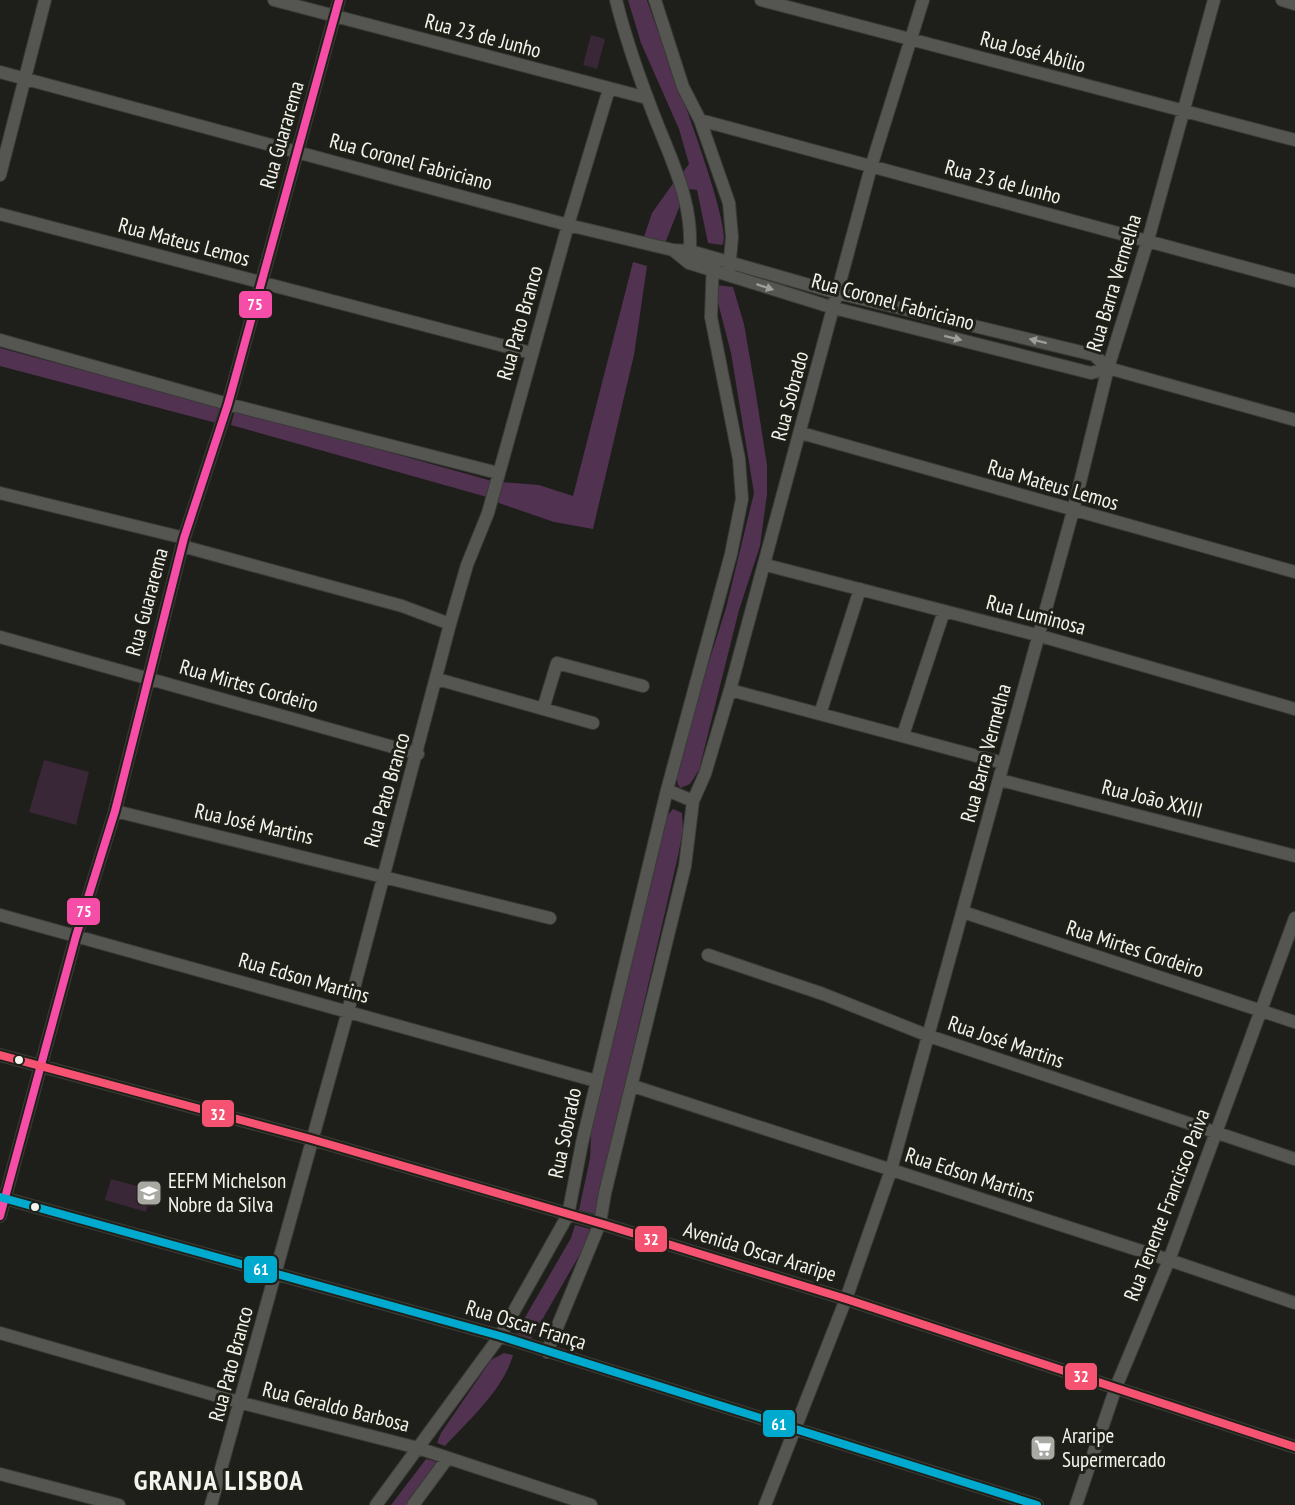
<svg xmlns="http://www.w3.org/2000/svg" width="1295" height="1505" viewBox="0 0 1295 1505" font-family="'PT Sans Narrow',sans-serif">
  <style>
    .green { fill: #392737 }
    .water { fill: #513250 }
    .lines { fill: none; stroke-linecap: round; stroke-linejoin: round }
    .minor-casing { stroke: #3a3a37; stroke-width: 14 }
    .minor { stroke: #555552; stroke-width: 12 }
    .bus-1-casing { stroke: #1f2018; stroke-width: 12 }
    .bus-2-casing { stroke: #1f2018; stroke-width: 12 }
    .bus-3-casing { stroke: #1f2018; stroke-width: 12 }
    .bus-1 { stroke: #f54da8; stroke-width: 8 }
    .bus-2 { stroke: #f65372; stroke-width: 8 }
    .bus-3 { stroke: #00a9ce; stroke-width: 8 }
    .oneway { fill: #9d9d99 }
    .bus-dot { fill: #f4f4ef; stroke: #1f2018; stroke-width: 2 }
    .labels { text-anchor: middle; stroke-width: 6; stroke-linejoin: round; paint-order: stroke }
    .street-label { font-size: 21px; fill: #f4f4ef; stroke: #1f2018 }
    .poi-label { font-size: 21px; fill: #f4f4ef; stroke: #1f2018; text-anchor: start }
    .district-label { font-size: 27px; font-weight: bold; letter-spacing: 1.5px; fill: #f4f4ef; stroke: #1f2018 }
    .line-badge { stroke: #1f2018; stroke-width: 2 }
    .badge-label { font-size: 16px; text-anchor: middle; font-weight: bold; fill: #fff }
  </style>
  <rect width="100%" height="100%" fill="#1e1e1a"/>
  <path class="green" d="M591,35L605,39L597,69L583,65Z
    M44,760L89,772L76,825L29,812Z
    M111,1179L152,1190L146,1212L105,1200Z"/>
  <path class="water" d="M628,0H647C656,30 737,231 722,245L708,243L697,190L689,189L683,172L689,164L679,129L641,43Z
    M674,182L682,200L664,246L643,240L652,213Z
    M633,262L647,266L634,355L593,529L554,522L496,502L501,482L539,485L573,496Z
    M717,285L733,287L744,324L755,388L767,465V494L760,546L739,610L699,770L690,784L681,788L678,785L675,768L726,608L754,493L731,353L716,295Z
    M0,348L224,408L220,424L0,366Z
    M235,409L492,481L487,497L231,425Z
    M673,809L682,813L683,830L678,856L595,1214L579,1210L590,1158L592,1112L665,818Z
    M575,1225L590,1229L587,1242L531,1339L516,1333L571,1238Z
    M504,1353L513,1355C504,1389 469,1420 445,1446L437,1443L441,1433L491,1360Z
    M426,1459L441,1463L410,1505H391Z"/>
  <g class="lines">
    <g class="minor-casing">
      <path id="minor" d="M274,0L647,98
        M616,0C625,36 637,71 650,105C669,157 696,202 689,259
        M655,0L683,87L700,120L729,203L732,237L729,270
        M761,0L1295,140
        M1282,0L1295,4
        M0,72L568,225L673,250L690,251L837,293L1094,355L1108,368L1295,420
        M700,120L1295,281
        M0,175L45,0
        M0,214L531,353
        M673,250L689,263L834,308L1091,373L1108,368
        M0,340L228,404L498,473
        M801,433L1295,572
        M0,493L184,538
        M182,546L402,606L450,624
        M766,565L1037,635L1295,709
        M0,637L418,754
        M437,679L593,723
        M730,690L1003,763
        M543,709L557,663L643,686
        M820,714L860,589
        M903,735L944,611
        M1000,780L1295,856
        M667,790L693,801
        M115,811L550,918
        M963,912L1295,1022
        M0,915L596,1081
        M708,955L823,994L929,1036L1295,1159
        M0,1055L311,1139L606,1225L846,1299L1295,1447
        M633,1086L1169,1260L1295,1303
        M0,1197L500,1336L1037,1505
        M0,1216L76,936L115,811L184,538L228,404L339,0
        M0,1333L242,1403L418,1448L591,1505
        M547,1352L600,1223L605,1193L685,866L693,801L705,774L730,690L871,167L923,0
        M0,1474L119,1505
        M211,1505L348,1011L450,624L467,565L488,513L568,225L609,89
        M376,1505L500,1336L568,1215L582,1143L667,790L731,554L742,499L739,459L711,317L713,258
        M413,1505L447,1459
        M765,1505L846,1299L891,1170L1073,511L1108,368L1148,240L1214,0
        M1076,1505L1116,1387L1169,1260L1295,918"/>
    </g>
    <use href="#minor" class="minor"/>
    <g class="bus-1-casing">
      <path id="bus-1" d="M0,1216L76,936L115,811L184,538L228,404L339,0"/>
    </g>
    <g class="bus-2-casing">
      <path id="bus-2" d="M0,1055L311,1139L606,1225L846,1299L1295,1447"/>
    </g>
    <g class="bus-3-casing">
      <path id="bus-3" d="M0,1197L500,1336L1037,1505"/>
    </g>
    <use href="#bus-1" class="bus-1"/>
    <use href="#bus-2" class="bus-2"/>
    <use href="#bus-3" class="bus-3"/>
  </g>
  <defs><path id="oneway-solid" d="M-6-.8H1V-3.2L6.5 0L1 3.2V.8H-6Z" transform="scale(1.5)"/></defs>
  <g class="oneway">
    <use href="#oneway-solid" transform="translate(765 287) rotate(18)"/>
    <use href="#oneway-solid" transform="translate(953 338) rotate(14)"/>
    <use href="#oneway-solid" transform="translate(1038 341) rotate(-166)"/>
  </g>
  <defs>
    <g id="school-square" transform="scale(1.35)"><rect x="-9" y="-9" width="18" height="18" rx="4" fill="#a9a9a4" stroke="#1f2018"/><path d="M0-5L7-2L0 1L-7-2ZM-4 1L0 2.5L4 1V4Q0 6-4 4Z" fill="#fff"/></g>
    <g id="supermarket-square" transform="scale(1.35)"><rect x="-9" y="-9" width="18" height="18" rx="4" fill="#a9a9a4" stroke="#1f2018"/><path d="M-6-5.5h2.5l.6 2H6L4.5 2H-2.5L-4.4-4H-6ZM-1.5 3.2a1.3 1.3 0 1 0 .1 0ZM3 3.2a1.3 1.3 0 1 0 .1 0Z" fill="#fff"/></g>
  </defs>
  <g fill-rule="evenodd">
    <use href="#school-square" x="149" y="1193"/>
    <use href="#supermarket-square" x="1043" y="1448"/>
  </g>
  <g class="bus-dot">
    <circle cx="19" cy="1060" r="5"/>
    <circle cx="35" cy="1207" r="5"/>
  </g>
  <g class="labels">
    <g class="street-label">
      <text transform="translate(483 36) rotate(15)" y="7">Rua 23 de Junho</text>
      <text transform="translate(1033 52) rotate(15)" y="7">Rua José Abílio</text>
      <text transform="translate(282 135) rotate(-74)" y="7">Rua Guararema</text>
      <text transform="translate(411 162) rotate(15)" y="7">Rua Coronel Fabriciano</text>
      <text transform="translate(1003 182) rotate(15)" y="7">Rua 23 de Junho</text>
      <text transform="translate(184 242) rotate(15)" y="7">Rua Mateus Lemos</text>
      <text transform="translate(1114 283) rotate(-73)" y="7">Rua Barra Vermelha</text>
      <text transform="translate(893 302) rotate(15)" y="7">Rua Coronel Fabriciano</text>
      <text transform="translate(520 323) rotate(-74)" y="7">Rua Pato Branco</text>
      <text transform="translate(790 396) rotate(-75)" y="7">Rua Sobrado</text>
      <text transform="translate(1053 485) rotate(16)" y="7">Rua Mateus Lemos</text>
      <text transform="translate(147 602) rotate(-75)" y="7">Rua Guararema</text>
      <text transform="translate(1036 615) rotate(15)" y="7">Rua Luminosa</text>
      <text transform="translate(249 686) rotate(16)" y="7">Rua Mirtes Cordeiro</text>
      <text transform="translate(986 753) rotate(-75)" y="7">Rua Barra Vermelha</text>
      <text transform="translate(387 790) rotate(-74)" y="7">Rua Pato Branco</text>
      <text transform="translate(1152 799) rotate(14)" y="7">Rua João XXIII</text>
      <text transform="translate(254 824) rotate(13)" y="7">Rua José Martins</text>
      <text transform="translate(1135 949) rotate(18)" y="7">Rua Mirtes Cordeiro</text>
      <text transform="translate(304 978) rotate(16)" y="7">Rua Edson Martins</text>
      <text transform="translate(1006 1042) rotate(19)" y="7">Rua José Martins</text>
      <text transform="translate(565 1133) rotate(-78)" y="7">Rua Sobrado</text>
      <text transform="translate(970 1175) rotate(18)" y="7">Rua Edson Martins</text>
      <text transform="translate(1167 1205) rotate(-69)" y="7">Rua Tenente Francisco Paiva</text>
      <text transform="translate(760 1252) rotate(17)" y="7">Avenida Oscar Araripe</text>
      <text transform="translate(526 1325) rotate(17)" y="7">Rua Oscar França</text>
      <text transform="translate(231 1364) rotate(-75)" y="7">Rua Pato Branco</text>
      <text transform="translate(336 1407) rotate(14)" y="7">Rua Geraldo Barbosa</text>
    </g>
    <g class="poi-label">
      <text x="168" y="1188">EEFM Michelson<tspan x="168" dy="24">Nobre da Silva</tspan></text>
      <text x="1062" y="1443">Araripe<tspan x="1062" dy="24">Supermercado</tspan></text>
    </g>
    <g class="district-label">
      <text x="219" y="1490">GRANJA LISBOA</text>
    </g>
  </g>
  <g class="line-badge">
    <rect x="238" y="290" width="35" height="29" rx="6" fill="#f54da8"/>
    <rect x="66" y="897" width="35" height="29" rx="6" fill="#f54da8"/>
    <rect x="201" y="1099" width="34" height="29" rx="6" fill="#f65372"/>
    <rect x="634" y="1225" width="34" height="28" rx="6" fill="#f65372"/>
    <rect x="243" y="1255" width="35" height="29" rx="6" fill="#00a9ce"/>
    <rect x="1064" y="1362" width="34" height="29" rx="6" fill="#f65372"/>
    <rect x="762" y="1409" width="34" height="29" rx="6" fill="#00a9ce"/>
  </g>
  <g class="badge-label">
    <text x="255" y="310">75</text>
    <text x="84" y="917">75</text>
    <text x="218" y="1120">32</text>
    <text x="651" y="1245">32</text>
    <text x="261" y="1275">61</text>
    <text x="1081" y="1382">32</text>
    <text x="779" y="1430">61</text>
  </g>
</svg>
